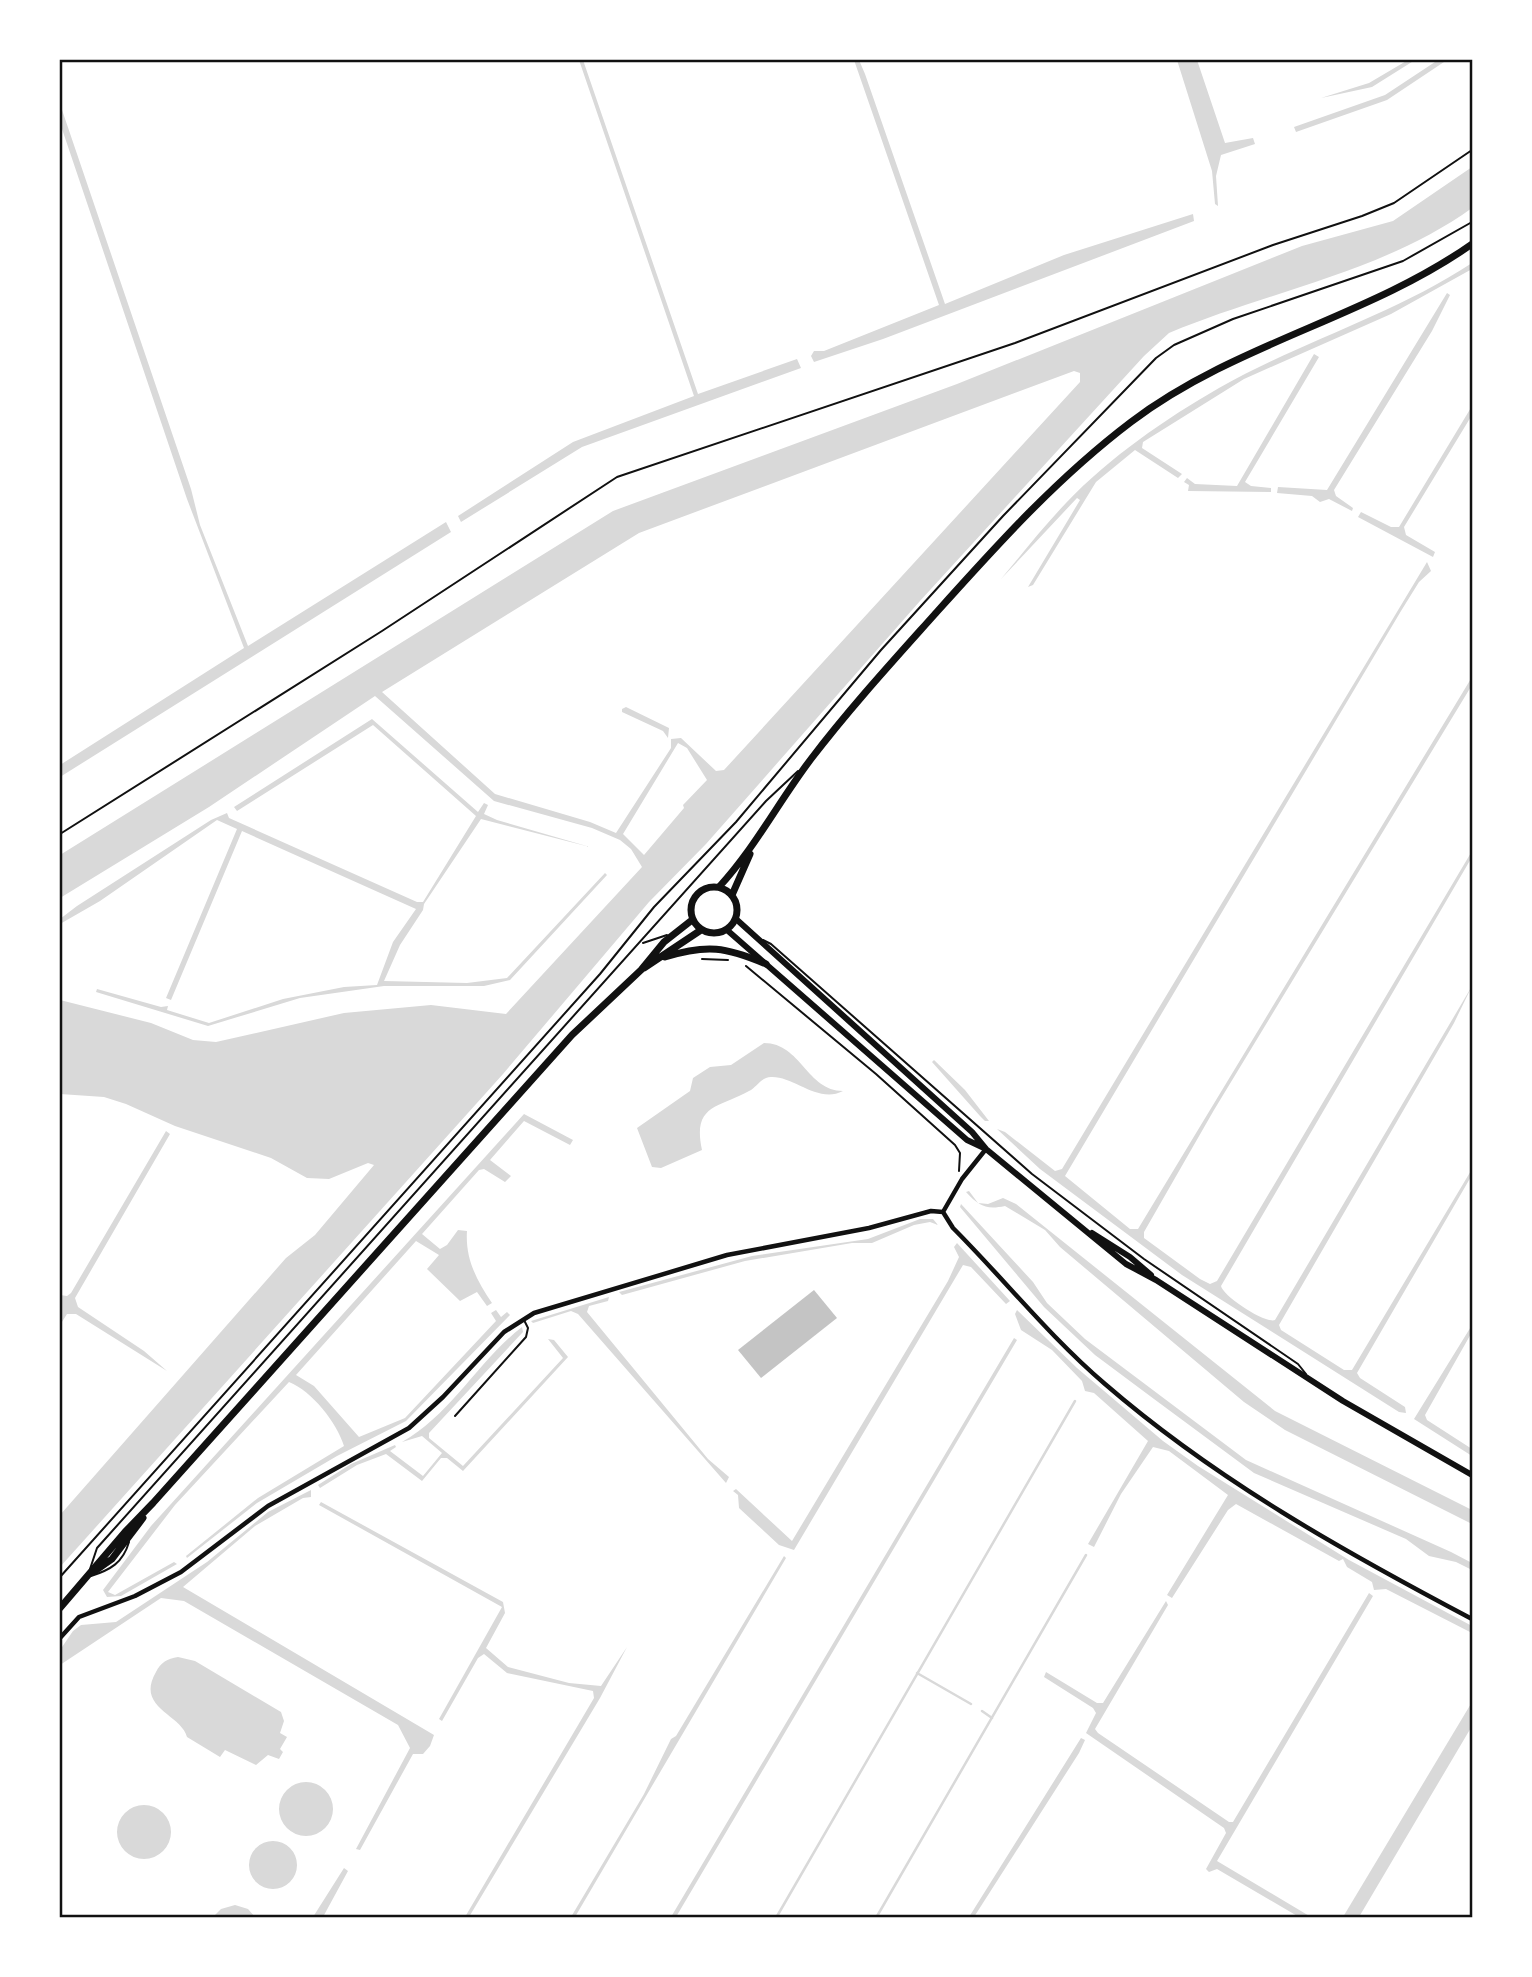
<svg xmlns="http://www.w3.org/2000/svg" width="1532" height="1977" viewBox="0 0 1532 1977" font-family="'Source Sans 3',sans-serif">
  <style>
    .water { fill: #d9d9d9; fill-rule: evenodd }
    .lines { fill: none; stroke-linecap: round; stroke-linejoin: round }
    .stream { stroke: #d9d9d9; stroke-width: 2.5 }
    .building { fill: #c4c4c4 }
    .path { stroke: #111; stroke-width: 2 }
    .service { stroke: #111; stroke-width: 2 }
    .minor { stroke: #111; stroke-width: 4.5 }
    .secondary { stroke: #111; stroke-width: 6 }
    .primary { stroke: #111; stroke-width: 7 }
    .neatline { fill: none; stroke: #111; stroke-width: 2.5 }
  </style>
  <rect width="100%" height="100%" fill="#fff"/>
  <path class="water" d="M579,60H583L698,394L797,359L801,368L582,447L461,522L458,516L573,442L694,396Z
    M854,60H859L865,74L945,304L1064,255L1193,214L1194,221L883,339L814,362L811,356L814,351H824L939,305Z
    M1177,60H1197L1225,143L1253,138L1255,144L1221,155L1216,176L1218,206L1215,204L1212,171Z
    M1408,60H1415L1372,87L1321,98L1369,83Z
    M1438,60H1447L1387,100L1296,132L1294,127L1385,95Z
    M60,104L191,489L200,525L248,646L446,522L451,532L60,777V765L244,648L187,499L60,123Z
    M1472,167V208C1383,272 1270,291 1169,333L1144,356L920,601L706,844L649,902L503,1074L60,1567V1515L286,1258L315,1235L374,1165L368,1163L329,1179L307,1178L271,1158L175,1126L126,1104L104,1097L60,1094V1000L151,1023L193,1040L216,1042L344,1013L431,1005L506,1014L642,867L631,849L620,840L592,828L494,801L375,696L209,807L60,898V855L613,511L957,384L1302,246L1393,221ZM1074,371L1080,373V382L724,770L716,771L681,738L671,739V748L616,833L590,822L495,794L382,692L639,533ZM678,743L687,748L707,780L683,805L684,808L644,855L623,834Z
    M1472,263V269L1391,314L1244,379L1143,442L1142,448L1182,474L1178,478L1135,450L1096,482L1033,585L1028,587L1080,500L1077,498L1001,579C1022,554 1043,527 1066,503C1110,457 1165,419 1219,388C1302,341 1393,315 1472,263Z
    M1447,293L1450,295L1432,331L1334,490L1336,496L1353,508L1352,511L1329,499L1320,502L1312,496L1277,493L1278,487L1327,490Z
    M1314,354L1319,357L1245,482L1251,486L1271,488V492L1188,491L1189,485L1184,482L1187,478L1195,484L1237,486Z
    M1472,406V415L1404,527L1406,535L1435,552L1433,557L1358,517L1361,512L1391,527H1399Z
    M1427,562L1431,571L1419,582L1401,611L1065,1176L1130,1229H1138L1472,677V685L1214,1110L1144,1232V1238L1200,1279L1210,1284L1217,1281L1472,851V857L1221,1286C1223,1296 1265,1324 1275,1320L1472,986L1454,1023L1279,1325L1281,1330L1344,1370H1352L1472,1169V1175L1357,1373L1360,1378L1405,1407L1406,1413L1399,1412L1182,1275L1040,1169L997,1129L1005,1132L1055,1171L1062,1169Z
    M626,707L669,728L668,738L663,731L622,712V709Z
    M372,719L478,812L484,803L488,805L484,814L497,820L590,847L481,819L424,904L423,910L400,945L384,981L467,983L507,978L605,873L607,875L510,980L484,986H384L300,998L208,1026L96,992L97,989L161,1007L168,1006L167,1010L209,1023L283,999L344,987L377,985L393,942L416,909L242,831L171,1000L166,998L237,829L217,820L100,901L60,924V930V919L77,906L211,820L227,813L229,818L417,902H423L476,816L373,725L237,811L234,807Z
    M764,1043C801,1043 807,1091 843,1091C818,1104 794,1076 771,1077C761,1077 757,1087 749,1091C719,1108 692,1104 702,1150L661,1168L652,1167L637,1128L690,1091L693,1078L710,1067L731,1065Z
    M934,1060L965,1090L989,1121H985L980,1116L932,1062Z
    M524,1114L573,1140L570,1145L524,1121L490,1160L511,1176L505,1182L484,1169L479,1170L422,1234L440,1249L447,1245L458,1230L467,1231C465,1259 477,1281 492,1303L487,1306L477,1292L460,1301L427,1269L439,1255L416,1241L296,1375L314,1386L359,1437L405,1418L496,1321L491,1313L496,1310L501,1317L507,1312L510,1315L406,1421L337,1456L257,1503L187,1558L186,1556L258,1498L344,1446C337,1423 312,1391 289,1382L175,1505L108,1592L115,1595L174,1562L177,1564L121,1596L107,1597L103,1590L151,1526Z
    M166,1131L170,1134L75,1298L78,1307L144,1351L167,1371L76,1314H67L60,1325L62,1309L60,1295L67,1296L71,1293Z
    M969,1191L978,1203L988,1204L1003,1198L1016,1204L1275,1411L1472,1510V1524L1285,1430L1244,1402L1060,1247L1045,1230L1005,1206C986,1210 979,1206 966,1192Z
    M961,1204L1033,1282L1047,1303L1085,1339L1246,1460L1451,1552L1472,1563V1570L1456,1562L1429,1556L1406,1539L1254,1473L1154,1399L1095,1355L1044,1307L960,1207Z
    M920,1219H933L938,1225L930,1222L914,1225L872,1243H852L745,1261L622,1295L619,1292L752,1256L868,1239Z
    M957,1243L1010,1301L1006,1304L971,1267L963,1265L794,1550L779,1545L739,1508L738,1495L733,1491L736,1489L792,1541L948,1281L959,1257L954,1247Z
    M609,1297L608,1301L589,1306L587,1312L708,1459L729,1477L726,1483L578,1314L571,1311L533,1323L531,1321Z
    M1017,1310L1077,1368L1163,1441L1198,1466L1349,1560L1472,1626L1470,1632L1386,1589L1374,1590L1372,1582L1347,1567L1343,1559L1339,1561L1236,1504L1228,1510L1172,1598L1167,1595L1228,1495L1169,1451L1153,1447L1121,1494L1094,1547L1088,1544L1148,1441L1094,1393L1085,1391L1082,1381L1052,1350L1021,1330L1015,1314Z
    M1472,1325V1332L1425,1415L1427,1420L1472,1449V1456L1414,1419Z
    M522,1327L523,1332L429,1433V1438L463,1466L563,1358L548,1339L554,1340L568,1357L463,1471L447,1458H441L422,1481L386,1454L357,1465L320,1488L318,1485L351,1464L395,1445L396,1447L390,1451L423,1476L442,1453L422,1436L402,1442C452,1414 477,1362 522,1327Z
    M1014,1338L1017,1340L676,1917H671Z
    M311,1490V1497L303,1498L255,1526L183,1587L434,1735L430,1746L423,1754H413L360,1850L356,1849L410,1748L398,1725L184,1601L161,1598L60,1665V1650L73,1631L81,1625L116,1622L207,1562L268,1512Z
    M321,1502L503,1602L505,1613L486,1648L508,1667L569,1683L601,1686L627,1647L600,1698L469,1917H465L594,1698L593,1691L507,1673L484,1654L478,1658L442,1721L439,1719L502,1607L319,1505Z
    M784,1556L786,1558L575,1917H571L644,1794L671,1739L676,1736Z
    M1369,1593L1373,1596L1217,1861L1311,1917H1299L1217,1869L1209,1872L1206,1869L1226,1833L1224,1828L1086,1733L1096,1713L1093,1708L1044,1677L1046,1672L1097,1703H1103L1166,1601L1168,1605L1095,1729L1098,1733L1229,1822H1233Z
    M178,1657L195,1661L281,1712L284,1721L280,1733L287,1737L280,1749L283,1752L279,1759L268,1755L256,1765L225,1750L220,1757L187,1737C181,1714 135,1708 156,1672C161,1662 167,1659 178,1657Z
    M1472,1702V1726L1359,1917H1343Z
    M1081,1738L1085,1740L1079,1753L974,1917H969Z
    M279 1809a27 27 0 1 1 54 0a27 27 0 1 1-54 0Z
    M117 1832a27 27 0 1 1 54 0a27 27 0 1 1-54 0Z
    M249 1865a24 24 0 1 1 48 0a24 24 0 1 1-48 0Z
    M344,1868L348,1871L323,1917H313Z
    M235,1905L248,1909L255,1917H213L221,1909Z"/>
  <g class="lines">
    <path class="stream" d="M917,1673L971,1704
      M982,1711L992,1718
      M776,1918L1075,1401
      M876,1918L1086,1555"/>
  </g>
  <path class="building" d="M814,1290L837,1318L761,1378L738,1350Z"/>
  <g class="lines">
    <path class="path" d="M60,834L382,631L617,477L1015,343L1273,245L1362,216L1394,203L1472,150
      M702,959L728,960
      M746,966L876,1074L955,1145L960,1153L959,1171
      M60,1577L600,974L654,907L736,822L881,650L1003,516L1156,358L1174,345L1233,319L1403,261L1472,222"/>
    <path class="service" d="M763,940L771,944L1032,1174L1144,1259L1298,1364L1306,1374
      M643,943L667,935
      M455,1416L526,1337L528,1328L524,1320
      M90,1569L97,1548L766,801L798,771
      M91,1576C110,1570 123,1563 129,1542"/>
    <path class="minor" d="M943,1212L953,1228C1004,1279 1049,1336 1105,1384C1216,1480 1343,1551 1472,1619
      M943,1212L962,1179L986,1149
      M60,1638L79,1617L135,1596L181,1572L268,1506L409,1428L443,1397L504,1332L534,1313L727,1255L869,1228L931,1211L943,1212"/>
    <path class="secondary" d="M736,919L972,1132L986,1149L1126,1264L1156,1280L1343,1401L1472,1475
      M727,930L967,1140L984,1148
      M1092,1233L1130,1257L1151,1275"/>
    <path class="primary" d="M691 910a23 23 0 1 1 46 0a23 23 0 1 1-46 0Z
      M719,887C755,848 779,801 811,759C850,708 893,661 935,614C997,545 1057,478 1131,422C1235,343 1367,318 1472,244
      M732,895L750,854
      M665,957C707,944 726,947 766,964
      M644,968L701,930
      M95,1571L112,1559L143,1518
      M60,1608L125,1532L153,1503L572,1035L641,970L664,942L692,920"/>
  </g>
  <rect width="1532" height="1977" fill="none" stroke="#ffffff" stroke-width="122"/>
  <rect x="61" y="61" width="1410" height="1855" class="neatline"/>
</svg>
